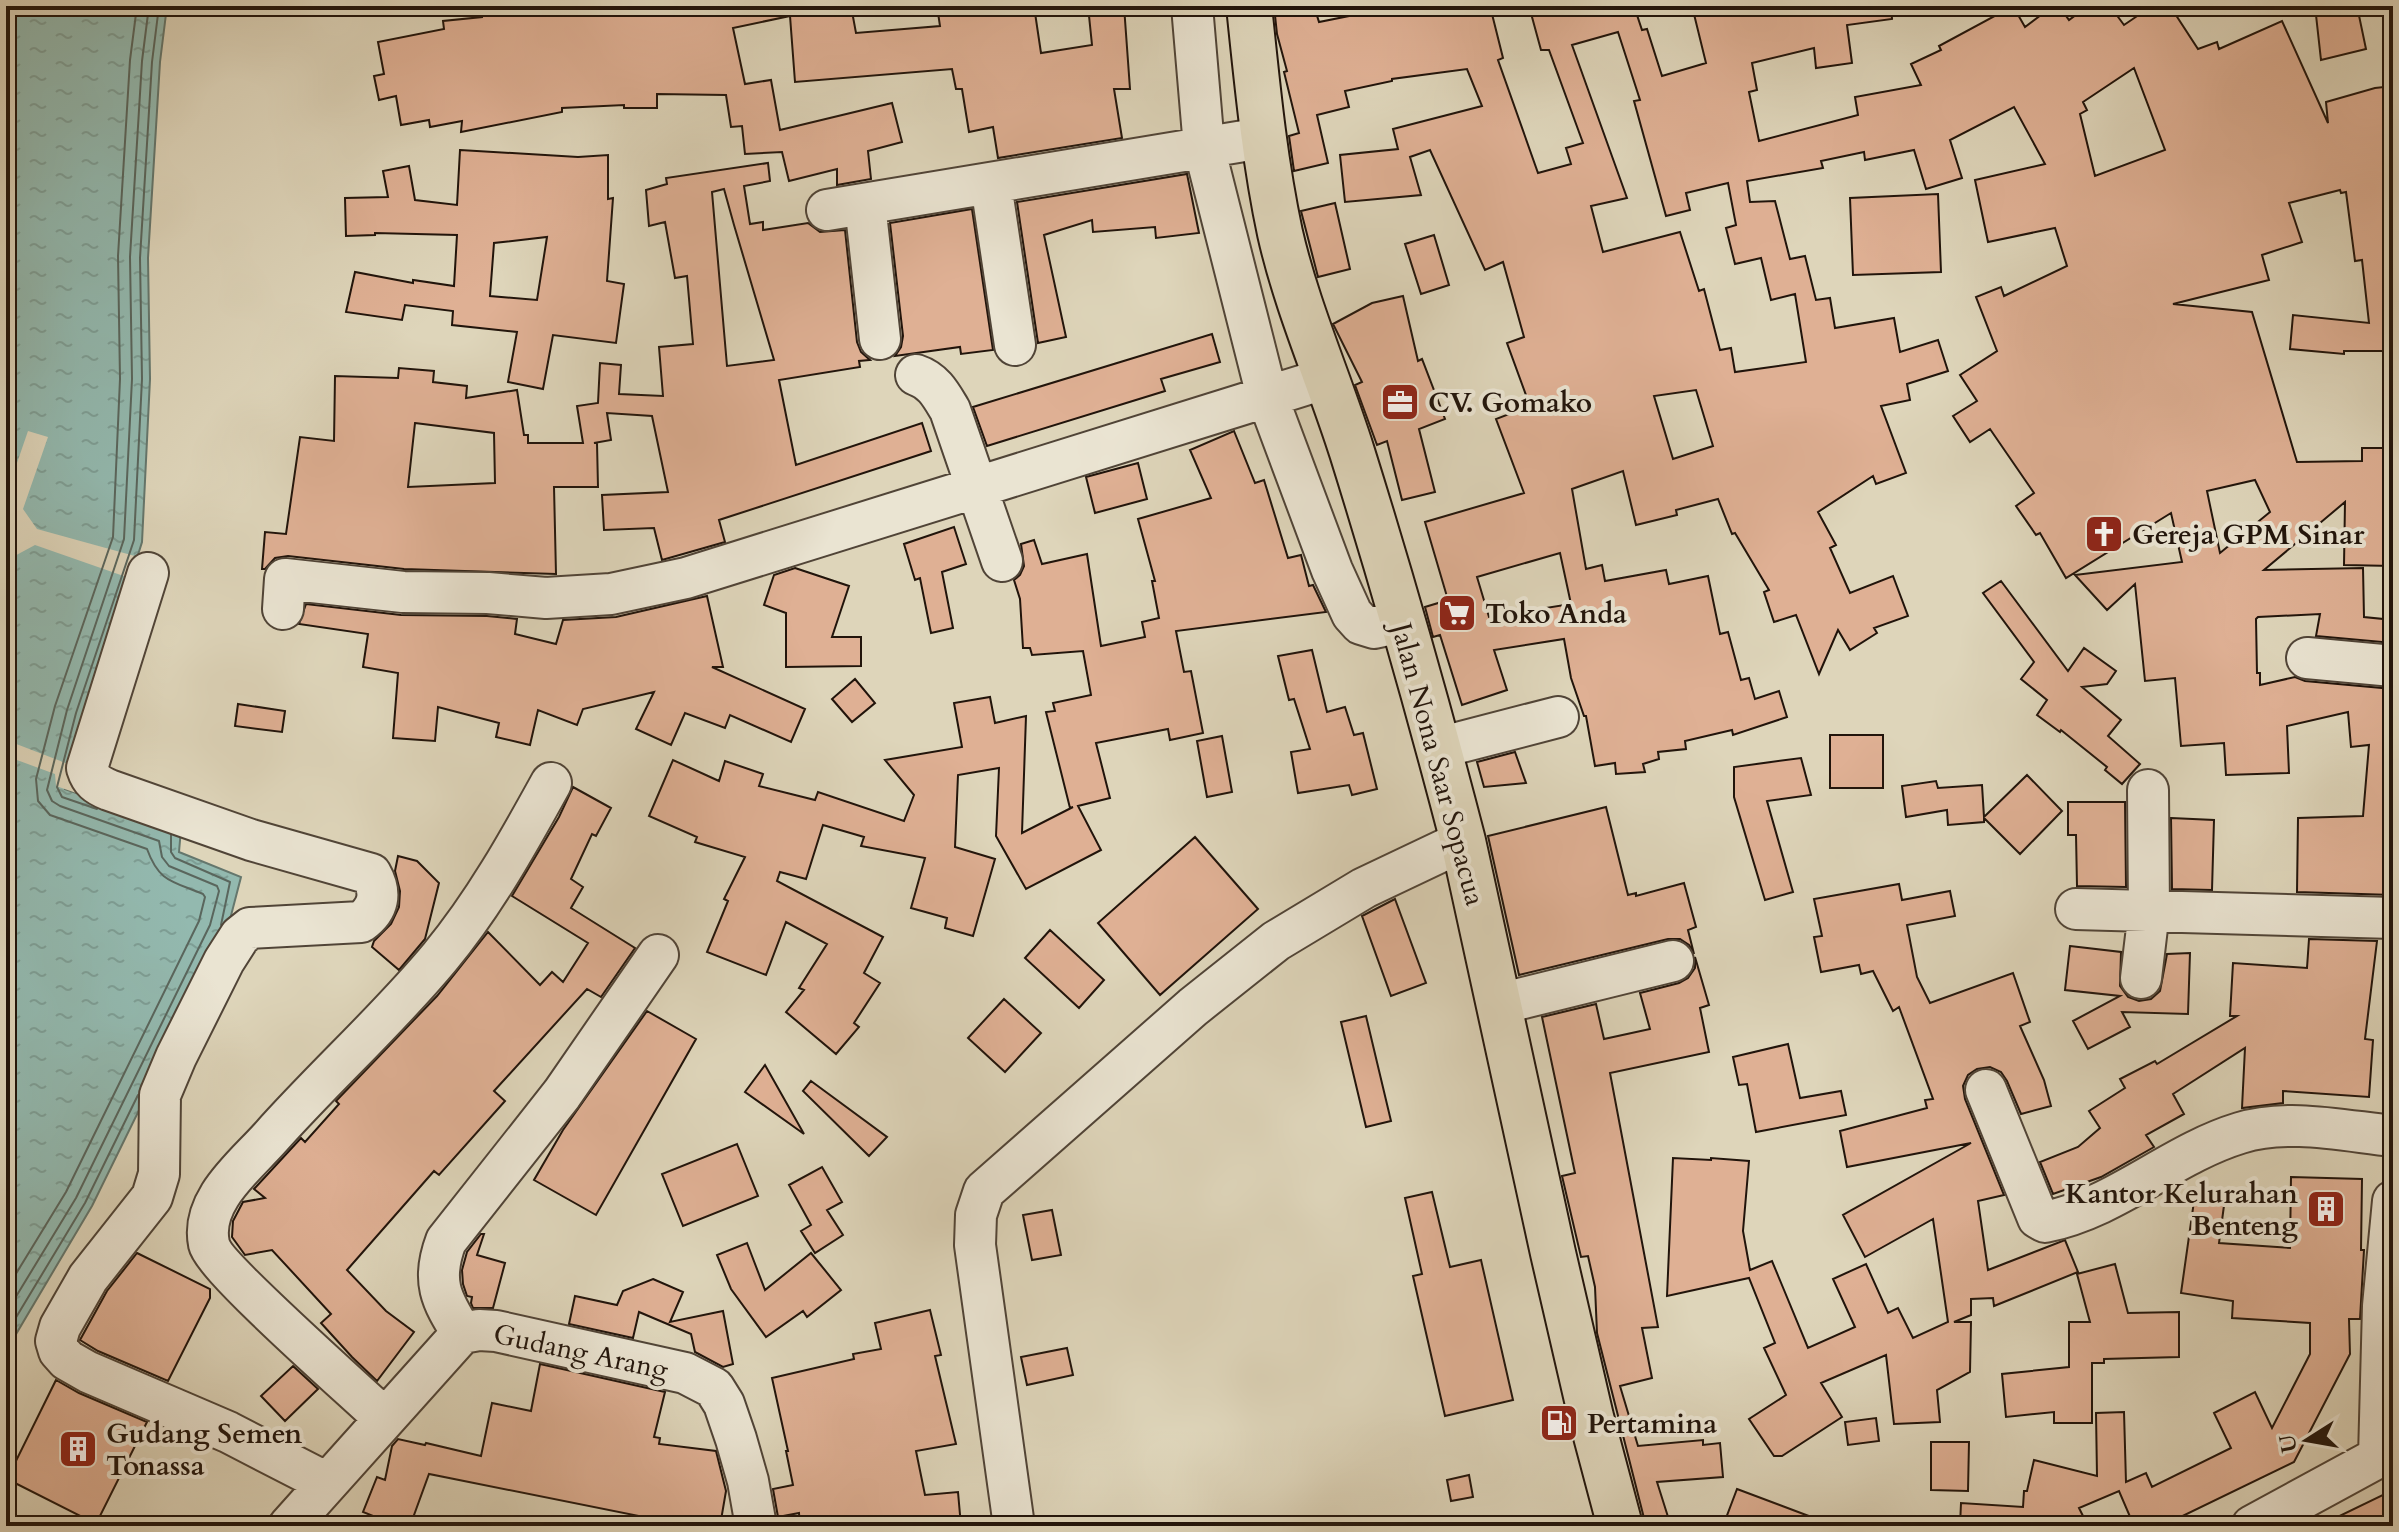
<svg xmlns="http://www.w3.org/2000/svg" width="2399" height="1532" viewBox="0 0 2399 1532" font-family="Cardo,serif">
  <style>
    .water { fill: url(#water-ripples); stroke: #65776d; stroke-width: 2 }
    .pier { fill: #ded5ba }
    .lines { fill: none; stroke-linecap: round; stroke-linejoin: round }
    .shore { stroke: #5a665d; stroke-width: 2 }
    .building { fill: #dfb094; stroke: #21140b; stroke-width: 2; fill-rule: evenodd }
    .minor-casing { stroke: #504437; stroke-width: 44 }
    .major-casing { stroke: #21140b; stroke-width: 48 }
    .minor { stroke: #eae4d2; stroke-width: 40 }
    .major { stroke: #ded5ba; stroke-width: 44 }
    .labels { text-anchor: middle; stroke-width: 8; stroke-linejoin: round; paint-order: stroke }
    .poi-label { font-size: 28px; font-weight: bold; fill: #21140b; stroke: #eae4d2; text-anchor: start }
    .street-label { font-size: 28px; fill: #21140b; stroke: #eae4d2 }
  </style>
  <defs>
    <pattern id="water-ripples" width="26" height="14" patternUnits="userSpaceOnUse" patternTransform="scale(2)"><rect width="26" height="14" fill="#93b9af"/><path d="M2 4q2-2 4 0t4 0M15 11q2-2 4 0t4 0" fill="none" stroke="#7e9e95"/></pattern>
  </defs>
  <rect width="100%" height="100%" fill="#ded5ba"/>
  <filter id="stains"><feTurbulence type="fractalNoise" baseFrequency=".0025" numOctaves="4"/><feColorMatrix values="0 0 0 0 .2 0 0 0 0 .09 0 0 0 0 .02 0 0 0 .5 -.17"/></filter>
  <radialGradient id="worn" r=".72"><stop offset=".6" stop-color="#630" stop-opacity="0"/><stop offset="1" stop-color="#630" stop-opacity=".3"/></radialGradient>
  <path class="water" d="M6,6H167L160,62L148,258L150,379L142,542L65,789L181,829L179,852L241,877L227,931L92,1206L6,1351Z"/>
  <path class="pier" d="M28,431L48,437L23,509L37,529L142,558L135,580L35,545L9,559L6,568V495Z
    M6,740L76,767L70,787L182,826L181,829L56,786L55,774L6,756Z"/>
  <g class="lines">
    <path class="shore" d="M97,809L62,797L57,787L76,713L134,540L142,379L140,258L152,62L159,6
      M171,835V852L175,858L230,882L221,925
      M6,1290L66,1192L199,921L205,897L203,894C172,881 159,882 147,849L50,815L38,801L36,779L55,706L113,537L120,379L118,256L130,60L137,6
      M6,1313L76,1198L210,925L219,891L217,886L169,866L162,857L159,841L60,806L52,801L47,790L67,710L124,539L132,379L130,257L142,61L149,6
      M6,1334L85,1203L138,1095"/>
  </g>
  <path class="building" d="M481,6H851L856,33L940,26L937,6H1034L1041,53L1092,45L1088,6H1124L1130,89H1114L1122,138L998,158L993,127L969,132L962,89H956L952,69L795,82L790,16L733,28L745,84L771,80L780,130L892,103L902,142L868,151L871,179L837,185V169L789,181L782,152L745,154L742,126L731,127L726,95L657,94V108H624V105L562,108V112L461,132L462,121L430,127L429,120L401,125L396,96L379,100L374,76L384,74L378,42L444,29L443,21L482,17Z
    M1274,6H1314L1319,22L1399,6H1490L1503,58L1498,60L1538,173L1571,164L1566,148L1583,143L1549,50H1541L1529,6H1634L1642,30L1647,29L1662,76L1706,63L1692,6H1891L1892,19L1847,25L1852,63L1816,68L1814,48L1752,63L1757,90L1749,92L1759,141L1858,115L1855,97L1921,85L1911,64L1941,50L1939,46L2013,6L2025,27L2053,6H2059L2069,20L2088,6H2110L2124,25L2152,6H2170L2198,49L2217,42L2219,49L2282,21L2328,123L2326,102L2375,88L2393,86V175L2386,176L2393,221V247L2389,248L2393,286V351H2344V354L2290,349L2293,315L2369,323L2362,260L2355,261L2346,192L2341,193L2340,190L2289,203L2302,242L2262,255L2269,280L2173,304L2252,312L2297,462L2362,461V448H2393V566L2344,565L2345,502L2264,570L2363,568L2364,617L2393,620V643L2316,636L2320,614L2258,617L2256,619L2257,673H2260V685L2295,677L2305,681L2393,689V895L2297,892L2298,818L2363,816L2369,745L2351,747L2348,712L2287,726L2289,773L2226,775L2224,743L2181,746L2175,678L2145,681L2135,584L2107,610L2075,575L2182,562L2171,513L2066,578L2040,533L2036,535L2016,506L2034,493L1990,429L1970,442L1953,416L1977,401L1960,375L1997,351L1976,297L2001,287L2004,296L2067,266L2055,228L1988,242L1975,180L2045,164L2014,107L1950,140L1962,178L1926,189L1914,150L1865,160L1864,152L1821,161L1823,168L1747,181L1750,202L1775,201L1790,259L1805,256L1816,300L1830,298L1835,328L1894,318L1900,352L1938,340L1948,371L1907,384L1910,400L1881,406L1906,473L1876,484L1873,476L1818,512L1836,545L1830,548L1850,593L1893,576L1908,616L1874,628L1877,633L1850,650L1838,630L1819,674L1796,615L1774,622L1764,592L1769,590L1735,533L1732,534L1718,499L1676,510L1677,515L1636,525L1623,471L1572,489L1586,569L1602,565L1605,581L1666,570L1669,584L1708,576L1720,634L1728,632L1741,680L1749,678L1755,699L1779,691L1787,717L1733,735L1732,730L1685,741L1686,749L1658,752L1659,759L1643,764L1645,772L1616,774L1615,763L1595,766L1586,716H1584L1571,678L1564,639L1494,650L1507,690L1462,705L1440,635L1433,637L1425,607L1448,600L1425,522L1524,493L1496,419L1530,406L1507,343L1524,337L1503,262L1485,270L1430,150L1410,157L1421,195L1345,202L1340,155L1398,149L1393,129L1482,106L1467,69L1392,79V81L1345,91L1349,107L1317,115L1328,163L1294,171L1289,136L1299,133L1284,72L1287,71L1277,34ZM1618,32L1640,100L1634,101L1666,216L1690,210L1686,193L1728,183L1736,225L1726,228L1735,264L1761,258L1771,300L1795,294L1806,362L1735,372L1731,348L1720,350L1704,289L1699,291L1680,232L1603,252L1591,206L1627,198L1572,45ZM2134,68L2165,150L2095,176L2080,114L2087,110L2083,102ZM1696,390L1713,446L1673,459L1654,396ZM2255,480L2270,512L2220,553L2207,491ZM1560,553L1571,604L1489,617L1477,577Z
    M2315,6H2357L2366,49L2321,60Z
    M460,150L578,157L608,155V199L613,198L607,281L624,284L616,343L553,335L543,389L508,382L517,332L452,325L453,311L405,305L402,320L346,312L355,272L413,283V280L454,286L457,235L375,233V235L346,236L345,198L388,197L383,171L409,166L415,200L457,205ZM547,237L537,300L490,296L494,243Z
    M768,163L770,181L744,186L750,224L763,222V230L808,223L820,232L845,230L857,342L861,352L870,360L859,361L860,367L779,380L796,465L922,423L931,451L719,520L725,542L662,560L654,528L604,530L602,495L668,492L652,416L607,413L611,440L594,443H597L598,487H554L556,574L404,569L288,556L275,558L265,569H262L265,532L286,534L300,437L334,441L335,376L398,378L399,368L434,371L433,382L467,386L466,398L517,390L524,435H528V443H583L577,406L598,403L600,363L621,365L619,394L663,396L659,347L693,344L687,276L675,278L665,222L649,226L646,190L667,184L666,178ZM724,189L734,225L774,360L727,366L712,192ZM415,423L494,433L495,483L408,487Z
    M1187,174L1199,233L1156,238L1155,227L1093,232L1092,220L1044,235L1066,337L1038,343L1017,202Z
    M1938,194L1941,272L1853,275L1850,198Z
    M1335,203L1350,269L1318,277L1301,211Z
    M972,209L993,350L961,354L960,347L895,356L901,347L903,336L890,223Z
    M1434,235L1449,285L1421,294L1405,244Z
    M1403,296L1418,361L1422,359L1445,419L1419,429L1435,492L1402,500L1387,441L1377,445L1355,385L1362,382L1333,324L1372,303Z
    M1212,334L1220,362L1161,379L1165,391L987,446L973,407Z
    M1234,431L1255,483L1264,480L1288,558L1301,555L1309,586L1313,585L1326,612L1176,631L1184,672L1191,671L1203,733L1170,740L1168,729L1096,743L1110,798L1078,806L1101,850L1026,889L996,836L999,768L958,775L955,847L995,859L973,936L945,928L947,918L911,908L925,858L861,846L864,837L823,825L806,879L780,872L777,881L883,937L864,973L880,983L854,1023L859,1027L836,1054L786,1012L804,990L799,988L827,944L786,922L766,975L707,952L728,901L724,899L745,857L695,842L697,837L649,816L673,760L719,781L725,761L763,774L759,786L815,800L818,792L904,821L914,795L885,760L962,747L954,703L990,697L995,723L1026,716L1022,833L1073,807L1070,808L1046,712L1055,711L1053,703L1091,695L1083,651L1032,655L1030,648H1023L1020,599L1014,580L1020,575L1024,566L1021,544L1034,540L1042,564L1087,554L1101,646L1145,637L1142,622L1159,618L1152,581H1155L1138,519L1211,498L1190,450Z
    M1138,463L1147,499L1095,513L1086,477Z
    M954,527L966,564L942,572L953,628L931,633L920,578L915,580L904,544Z
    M795,568L849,586L832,637H861V666L786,667V613L764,605L774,575Z
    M2001,581L2068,671L2084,648L2116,671L2107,684L2082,687L2121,720L2108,736L2140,764L2122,784L2105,770L2107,767L2061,730L2060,732L2037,715L2047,700L2021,679L2034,662L1983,593Z
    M707,596L723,667H712L805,709L791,742L730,715L725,728L685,713L671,745L636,729L654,692L583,709L577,725L538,710L530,745L496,737L499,723L438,707L435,741L393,738L398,673L363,667L368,634L299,624L306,604L401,615L487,616L517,619L515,634L556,644L563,620L616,617Z
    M1312,650L1327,712L1345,707L1354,735L1363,733L1377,789L1352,795L1349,785L1298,793L1291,752L1310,749L1294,699L1289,700L1278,656Z
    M855,679L875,703L852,722L832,699Z
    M238,704L285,711L282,732L235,726Z
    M1830,735H1883V788H1830Z
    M1222,736L1232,792L1207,797L1197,741Z
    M1515,752L1526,783L1484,787L1477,762Z
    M1801,758L1811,795L1767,801L1793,892L1765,900L1734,797V767Z
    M2027,775L2062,811L2020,854L1984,818V822L1948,825L1947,810L1906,817L1902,786L1936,781L1938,788L1982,785L1984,817Z
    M573,787L611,808L596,836L592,834L571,879L583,887L571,908L635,948L601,997L587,989L494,1091L505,1101L439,1175L434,1171L347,1270L386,1311L414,1332L377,1381L352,1357L321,1323L331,1314L272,1250L245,1255L232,1237L233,1221L243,1202L265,1198L254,1189L301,1138L305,1142L339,1104L336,1101L437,996L488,932L540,985L552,972L563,982L588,943L512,896L559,817Z
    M2068,802H2125L2126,887L2077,886L2076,835H2068Z
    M1606,807L1628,895L1636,893V896L1684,883L1696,927L1688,930L1694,954L1689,945L1680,939H1668L1519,975L1488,836Z
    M2171,818L2214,820L2212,890L2172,889Z
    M1195,837L1258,909L1160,995L1098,923Z
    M398,856L417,861L439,883L425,939L399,970L372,947L374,941L391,924L399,907L400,891L395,871Z
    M1899,884L1902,900L1950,891L1955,916L1907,925L1917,977L1930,1003L2013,973L2030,1022L2020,1026L2044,1080L2051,1106L2021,1114L2007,1081L2001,1072L1990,1067L1977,1069L1968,1075L1963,1086L1965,1099L2004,1195L1978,1201L1988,1270L2065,1240L2078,1272L1994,1306L1993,1298L1971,1299V1315L1954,1322H1971L1970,1372L1937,1390L1940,1422L1894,1424L1886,1355L1821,1383L1842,1417L1782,1456H1774L1749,1419L1786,1395L1764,1348L1775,1343L1749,1278L1667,1296L1673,1158L1711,1160V1158L1749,1161L1743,1231L1750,1270L1772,1261L1808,1348L1855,1327L1833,1279L1866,1264L1888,1313L1898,1308L1913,1338L1948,1322L1933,1219L1865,1257L1843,1215L1971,1143L1847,1167L1840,1131L1927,1108L1925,1100L1933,1099L1899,1007L1893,1011L1873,971L1861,974L1859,965L1821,972L1814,937L1822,936L1814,899Z
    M1395,899L1426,983L1391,996L1362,916Z
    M1050,930L1104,980L1079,1008L1025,958Z
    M2309,939L2377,941L2365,1039L2373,1040L2369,1097L2283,1091V1103L2242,1108L2245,1048L2173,1094L2184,1114L2146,1135L2154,1147L2101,1177L2053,1194L2040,1162L2078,1147L2100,1128L2089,1111L2125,1088L2120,1079L2155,1061L2157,1064L2237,1016H2230L2233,963L2307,968Z
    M2070,946L2121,952L2120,986L2128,997L2139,1001L2151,999L2160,991L2167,954L2190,953L2188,1014L2122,1012L2130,1027L2088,1049L2073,1021L2120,996L2065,990Z
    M1695,957L1709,1005L1700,1008L1709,1052L1610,1073L1658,1327L1642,1328L1652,1378L1620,1386L1638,1446L1703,1440V1445L1720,1443L1723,1477L1657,1482L1669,1520L1646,1526L1597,1333L1595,1287L1588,1256L1581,1257L1562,1176L1575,1173L1542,1017L1596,1004L1604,1039L1650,1029L1640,993L1679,983L1688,978L1695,968Z
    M1004,999L1041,1033L1005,1072L968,1038Z
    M647,1011L696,1039L596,1215L534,1180L563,1130Z
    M1366,1016L1391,1121L1366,1127L1341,1022Z
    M1788,1044L1800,1098L1841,1091L1846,1115L1756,1132L1747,1084L1739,1085L1733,1057Z
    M765,1065L804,1134L745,1092Z
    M811,1081L887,1137L869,1156L803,1091Z
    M737,1144L758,1196L683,1226L662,1174Z
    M822,1167L842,1202L827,1210L843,1235L815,1253L801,1231L811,1225L789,1185Z
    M2291,1177L2362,1179L2361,1250H2364L2360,1319H2349L2350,1354L2294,1462L2162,1526H2134L2119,1491L2079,1508L2088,1526H1960L1961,1503L2023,1507L2024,1491H2027L2034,1460L2097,1476L2096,1413L2124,1412L2126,1482L2146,1473L2152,1487L2231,1448L2214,1413L2255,1392L2272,1428L2310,1354V1323L2232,1318L2233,1301L2181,1293L2195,1194L2225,1198L2219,1243L2290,1248Z
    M1432,1192L1450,1267L1481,1260L1513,1400L1445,1416L1413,1276L1422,1274L1405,1198Z
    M1052,1210L1061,1255L1032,1260L1023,1215Z
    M481,1234H484L477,1255L505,1263L493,1308H473L471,1303L472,1297L467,1296L463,1284L462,1270L467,1252Z
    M747,1243L765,1290L811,1253L841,1290L807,1317L803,1311L766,1337L731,1289L717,1255Z
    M137,1253L210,1289V1298L168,1381L98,1351L80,1340L107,1291Z
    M2115,1264L2128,1313L2179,1312V1357L2104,1359V1363H2092V1423H2054V1412L2006,1417L2002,1374L2069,1367V1322H2090L2077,1274Z
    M653,1279L683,1292L670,1322L723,1311L733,1364L723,1367L695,1352L691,1334L639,1312L633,1338L569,1324L575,1296L617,1305L623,1291Z
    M930,1310L941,1355L935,1356L956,1444L916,1451L925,1495L958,1492L961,1526H800L799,1513L778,1517L773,1489L793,1485L786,1451H788L772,1378L854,1359L853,1354L881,1349L875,1323Z
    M1067,1348L1073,1375L1027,1385L1021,1357Z
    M540,1364L665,1392L654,1437L660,1438L659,1444L716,1451L726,1491L720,1526H659V1520L429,1474L410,1526H398L363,1512L377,1477L385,1480L392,1446L398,1439L425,1445L426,1443L481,1456L492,1403L531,1411Z
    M293,1366L318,1389L285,1421L261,1396Z
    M56,1380L79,1393L147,1422L96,1524L7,1479Z
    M1876,1418L1879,1441L1848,1445L1845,1422Z
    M1931,1442H1969L1968,1491L1931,1490Z
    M1469,1475L1473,1497L1451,1501L1447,1480Z
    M1737,1489L1830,1524V1526H1723Z
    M2393,1490V1526H2319Z"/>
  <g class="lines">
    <g class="minor-casing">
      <path id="minor" d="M1192,6L1204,147L1267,396L1332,570L1352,614L1361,624L1374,628L1402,622
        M991,184L1015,345
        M865,204L880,339
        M827,210L1262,138
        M916,375C934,381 941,395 950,410L1002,561
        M148,573L87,768C91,781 97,785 109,790L251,840L371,874C382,893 379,909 361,922L250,928L240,936L224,961L176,1057L160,1095L159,1174L152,1197L88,1278L60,1327L56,1341L59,1351L67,1360L88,1372L228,1432L327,1483
        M283,609L285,579L403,592L488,593L546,598L611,594L686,578L1327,378
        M2307,658L2393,666
        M1438,748L1558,717
        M2076,909L2393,918
        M2141,978L2149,911L2148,790
        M1499,1004L1673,961
        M1986,1090L2038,1218L2045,1222C2116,1208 2171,1154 2240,1133C2288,1118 2344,1131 2393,1136
        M462,1333C441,1300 431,1281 446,1241L562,1094L658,955
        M385,1419C358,1393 214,1267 209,1244C200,1201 244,1167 270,1138C325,1076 387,1021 440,957C484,904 518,843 551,783
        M2379,1457L2383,1306L2393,1201
        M289,1526L462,1333L479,1330L496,1331L685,1373L714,1388L724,1404L736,1439L748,1481L756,1526
        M1014,1526L975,1245L976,1215L984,1191L1193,1007L1276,941L1364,888L1463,841
        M2252,1526L2379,1457L2393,1453"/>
    </g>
    <g class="major-casing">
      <path id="major" d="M1249,6C1257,82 1264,158 1280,233C1297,308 1329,379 1352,452C1392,580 1429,710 1463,841L1553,1253L1591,1417L1620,1526"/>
    </g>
    <use href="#minor" class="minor"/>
    <use href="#major" class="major"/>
  </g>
  <defs>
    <g id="office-square" transform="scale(2)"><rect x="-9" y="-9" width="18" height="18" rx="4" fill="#8f2418" stroke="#eae4d2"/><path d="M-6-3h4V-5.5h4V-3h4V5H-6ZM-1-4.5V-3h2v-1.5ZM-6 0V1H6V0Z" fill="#fff"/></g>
    <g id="church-square" transform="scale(2)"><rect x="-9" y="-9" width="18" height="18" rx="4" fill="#8f2418" stroke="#eae4d2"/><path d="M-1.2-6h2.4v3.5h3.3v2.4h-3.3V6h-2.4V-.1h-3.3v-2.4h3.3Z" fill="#fff"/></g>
    <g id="supermarket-square" transform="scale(2)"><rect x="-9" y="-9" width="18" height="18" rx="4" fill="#8f2418" stroke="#eae4d2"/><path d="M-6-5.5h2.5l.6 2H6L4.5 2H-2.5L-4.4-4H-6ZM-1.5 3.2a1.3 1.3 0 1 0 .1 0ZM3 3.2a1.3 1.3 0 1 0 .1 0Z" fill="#fff"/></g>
    <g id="building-square" transform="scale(2)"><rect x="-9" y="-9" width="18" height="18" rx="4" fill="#8f2418" stroke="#eae4d2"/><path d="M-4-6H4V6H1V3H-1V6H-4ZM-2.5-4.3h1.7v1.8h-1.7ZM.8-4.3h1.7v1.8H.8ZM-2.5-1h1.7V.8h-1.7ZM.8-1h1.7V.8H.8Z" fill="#fff"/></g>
    <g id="fuel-square" transform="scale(2)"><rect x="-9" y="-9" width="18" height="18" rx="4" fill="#8f2418" stroke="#eae4d2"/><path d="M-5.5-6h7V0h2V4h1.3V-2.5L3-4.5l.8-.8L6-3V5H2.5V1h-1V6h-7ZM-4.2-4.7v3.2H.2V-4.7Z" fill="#fff"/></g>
  </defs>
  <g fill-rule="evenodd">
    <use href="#office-square" x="1400" y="402"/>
    <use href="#church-square" x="2104" y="534"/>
    <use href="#supermarket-square" x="1457" y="613"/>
    <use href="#building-square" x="2326" y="1209"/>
    <use href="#fuel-square" x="1559" y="1423"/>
    <use href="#building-square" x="78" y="1449"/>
  </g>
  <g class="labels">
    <g class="poi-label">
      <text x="1428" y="412">CV. Gomako</text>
      <text x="2132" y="544">Gereja GPM Sinar</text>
      <text x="1485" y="623">Toko Anda</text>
      <text x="2298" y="1203" text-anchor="end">Kantor Kelurahan<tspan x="2298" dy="32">Benteng</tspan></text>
      <text x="1587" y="1433">Pertamina</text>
      <text x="106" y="1443">Gudang Semen<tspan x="106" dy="32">Tonassa</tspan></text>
    </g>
    <g class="street-label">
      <text transform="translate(1439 764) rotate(75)" y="10">Jalan Nona Saar Sopacua</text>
      <text transform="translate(581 1351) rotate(12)" y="10">Gudang Arang</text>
    </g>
  </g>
  <rect width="2399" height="1532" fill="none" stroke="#ded5ba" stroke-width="32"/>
  <rect x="8" y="8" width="2383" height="1516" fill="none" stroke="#21140b" stroke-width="4"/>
  <rect x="16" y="16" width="2367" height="1500" fill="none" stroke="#21140b" stroke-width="2"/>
  <g transform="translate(2307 1440) rotate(259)" stroke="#eae4d2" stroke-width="6" paint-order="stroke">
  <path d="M0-6L14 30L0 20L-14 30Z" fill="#21140b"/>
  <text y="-12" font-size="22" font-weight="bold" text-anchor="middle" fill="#21140b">U</text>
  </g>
  <rect width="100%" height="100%" filter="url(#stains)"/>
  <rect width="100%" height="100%" fill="url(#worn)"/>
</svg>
